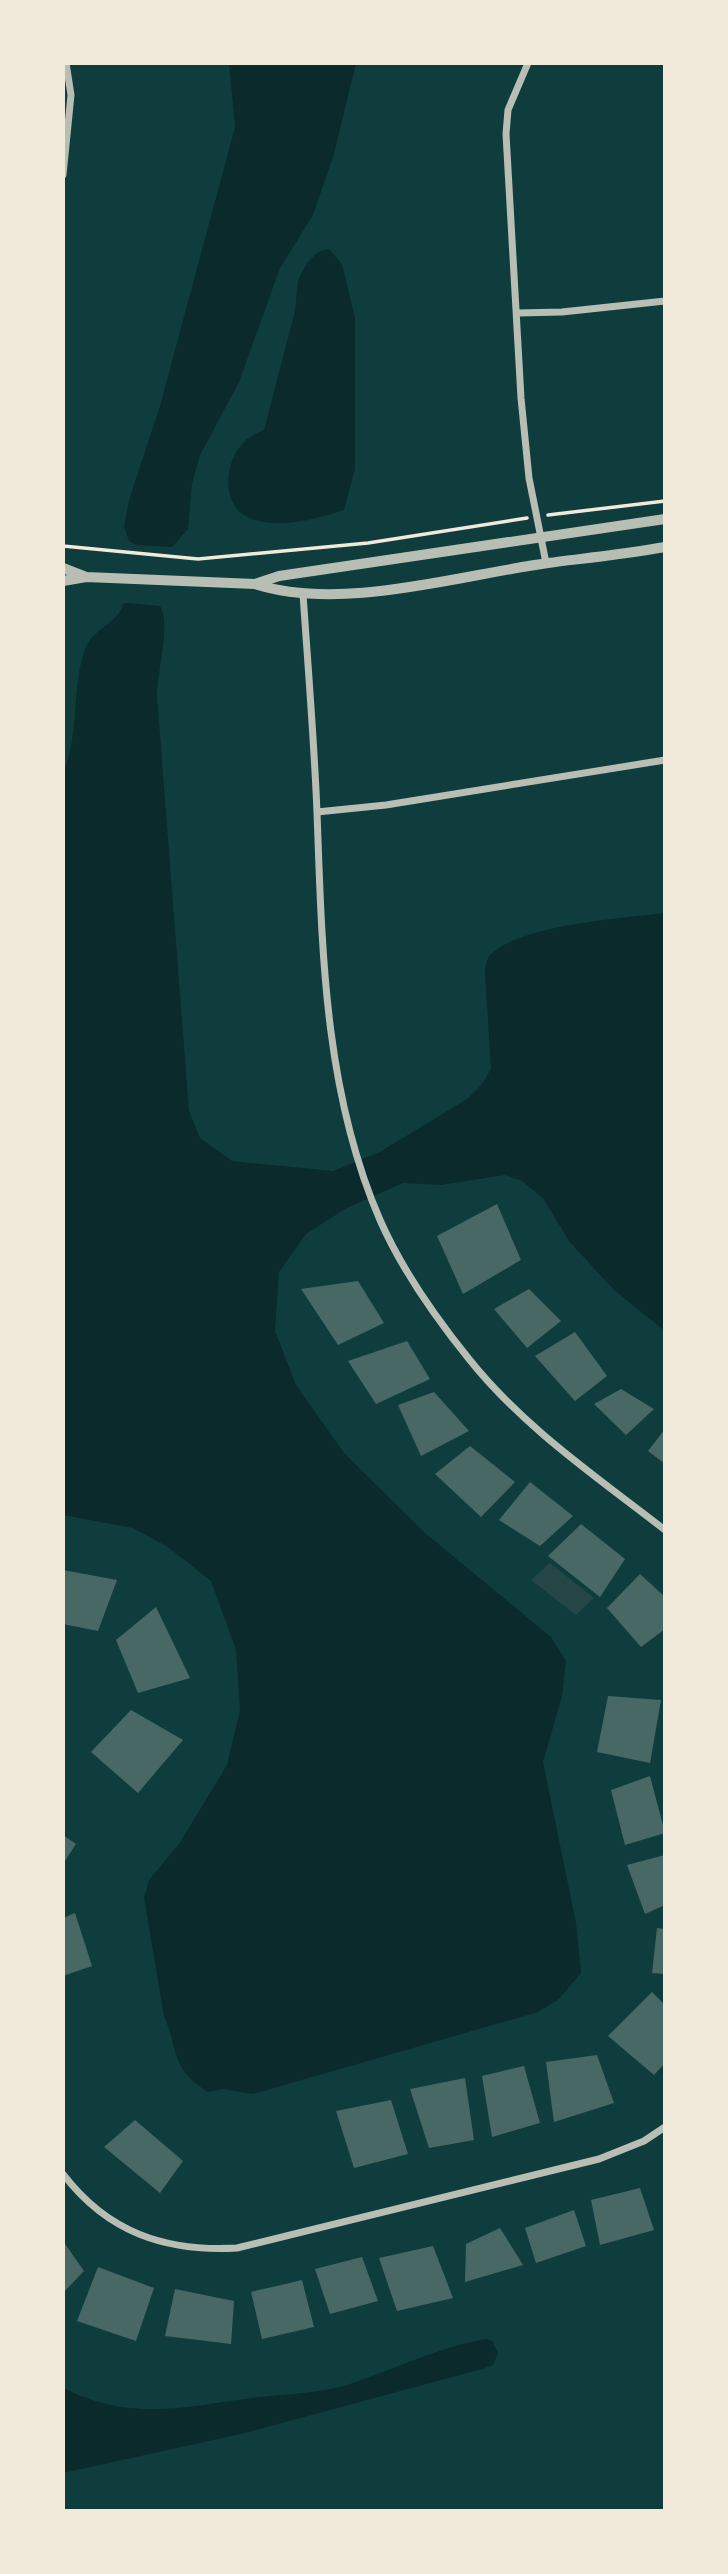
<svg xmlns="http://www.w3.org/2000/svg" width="728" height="2574" viewBox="0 0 728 2574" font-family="Bitter,serif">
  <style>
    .green { fill: #244646 }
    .water { fill: #0a2a2b }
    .building { fill: #486865 }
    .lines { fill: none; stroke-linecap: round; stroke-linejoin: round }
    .path { stroke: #f1e9da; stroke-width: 3.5 }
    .minor { stroke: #b8beb3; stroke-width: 7 }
    .tertiary { stroke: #b8beb3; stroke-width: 10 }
  </style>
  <rect width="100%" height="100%" fill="#0f3d3e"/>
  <path class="green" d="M550,1563L594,1598L576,1615L531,1580Z"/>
  <path class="water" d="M229,63H356L334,154L313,215L280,268L239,382L200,455L192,484L188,529L172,547L136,545L129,541L124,527L129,500L160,406L235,127Z
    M329,249L342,264L355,318V469L344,510C315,519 282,529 252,519C219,508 224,460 245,441C250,436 258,433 264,430L295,311L298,280L307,263L318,252Z
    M127,603L160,606C171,623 157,673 157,696L189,1111L200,1138L232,1161L333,1171L380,1152L467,1099L482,1084L491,1069L485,973C485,968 486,962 488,958C512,925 625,918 665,913V1331L614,1290L569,1241L543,1198L522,1181L505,1175L441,1185L403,1183L345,1209L306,1234L279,1272L275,1331L296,1385L344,1453L425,1533L551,1637L566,1661L562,1696L543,1762L576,1923L581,1973L558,2000L538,2012L253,2094L223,2089L208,2092C170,2068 179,2051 164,2016L144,1898L149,1880L179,1844L227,1765L240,1710L236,1650L211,1581L168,1547L133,1528L63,1515V773C80,734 71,689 85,649C92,629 118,624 123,604Z
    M486,2339L492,2341L498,2353L493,2365L482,2369L245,2433L63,2473V2388C134,2423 186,2406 260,2397C290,2394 321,2393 350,2384C395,2369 439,2347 486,2339Z"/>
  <path class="building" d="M497,1204L521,1260L463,1294L437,1236Z
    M358,1281L384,1323L338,1345L301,1289Z
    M529,1289L561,1321L527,1348L494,1309Z
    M575,1332L607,1376L575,1401L535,1356Z
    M407,1341L430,1379L376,1404L348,1361Z
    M621,1389L654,1409L626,1435L594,1404Z
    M434,1392L469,1431L421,1456L398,1405Z
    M665,1429V1464L648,1451Z
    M470,1446L515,1482L481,1517L435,1474Z
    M530,1482L573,1516L540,1546L499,1520Z
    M581,1524L625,1559L600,1597L548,1556Z
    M63,1570L117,1580L98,1631L63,1624Z
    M640,1574L665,1597V1629L641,1647L607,1608Z
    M156,1607L190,1678L138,1693L116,1640Z
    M608,1696L661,1700L650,1763L597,1752Z
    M131,1710L183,1740L138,1793L91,1752Z
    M650,1776L665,1833L625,1845L611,1790Z
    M63,1835L76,1844L63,1864Z
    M665,1855V1905L645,1914L627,1865Z
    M75,1913L92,1966L63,1976V1918Z
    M657,1928L665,1929V1974L652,1973Z
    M652,1992L665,2005V2063L654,2075L608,2036Z
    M597,2055L614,2103L554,2122L546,2062Z
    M524,2066L540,2123L492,2137L482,2076Z
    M465,2078L474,2140L429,2148L410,2089Z
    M391,2100L408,2154L354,2168L336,2111Z
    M135,2120L183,2161L160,2193L104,2147Z
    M640,2188L654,2230L600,2245L591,2200Z
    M574,2210L586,2246L536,2263L525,2228Z
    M500,2228L523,2265L465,2282L466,2244Z
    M63,2241L84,2271L63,2293Z
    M433,2246L453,2298L397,2311L379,2258Z
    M362,2257L378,2301L330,2314L315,2269Z
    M98,2267L154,2288L136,2341L77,2321Z
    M302,2280L314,2327L262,2339L251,2292Z
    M175,2289L234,2301L231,2344L165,2336Z"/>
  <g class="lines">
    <path class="path" d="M548,515L665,501
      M63,546L198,559L368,543L527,518"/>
    <path class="minor" d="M528,63L508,110L506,134L521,398L529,478L546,563
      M63,175L71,95L66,63
      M518,313L562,312L665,301
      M303,594C308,667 314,739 317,812C322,949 324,1091 380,1220C402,1270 435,1317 469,1359C523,1427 597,1477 665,1530
      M317,812L386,805L665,760
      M63,2174C108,2233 166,2252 237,2248L599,2159L644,2141L665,2127"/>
    <path class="tertiary" d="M63,568L86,577
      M63,581L86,577L255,584L279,576L665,519
      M255,584C341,612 460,575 548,563C587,558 626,554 665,547"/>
  </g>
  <rect width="728" height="2574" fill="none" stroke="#f1e9da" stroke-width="130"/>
</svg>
